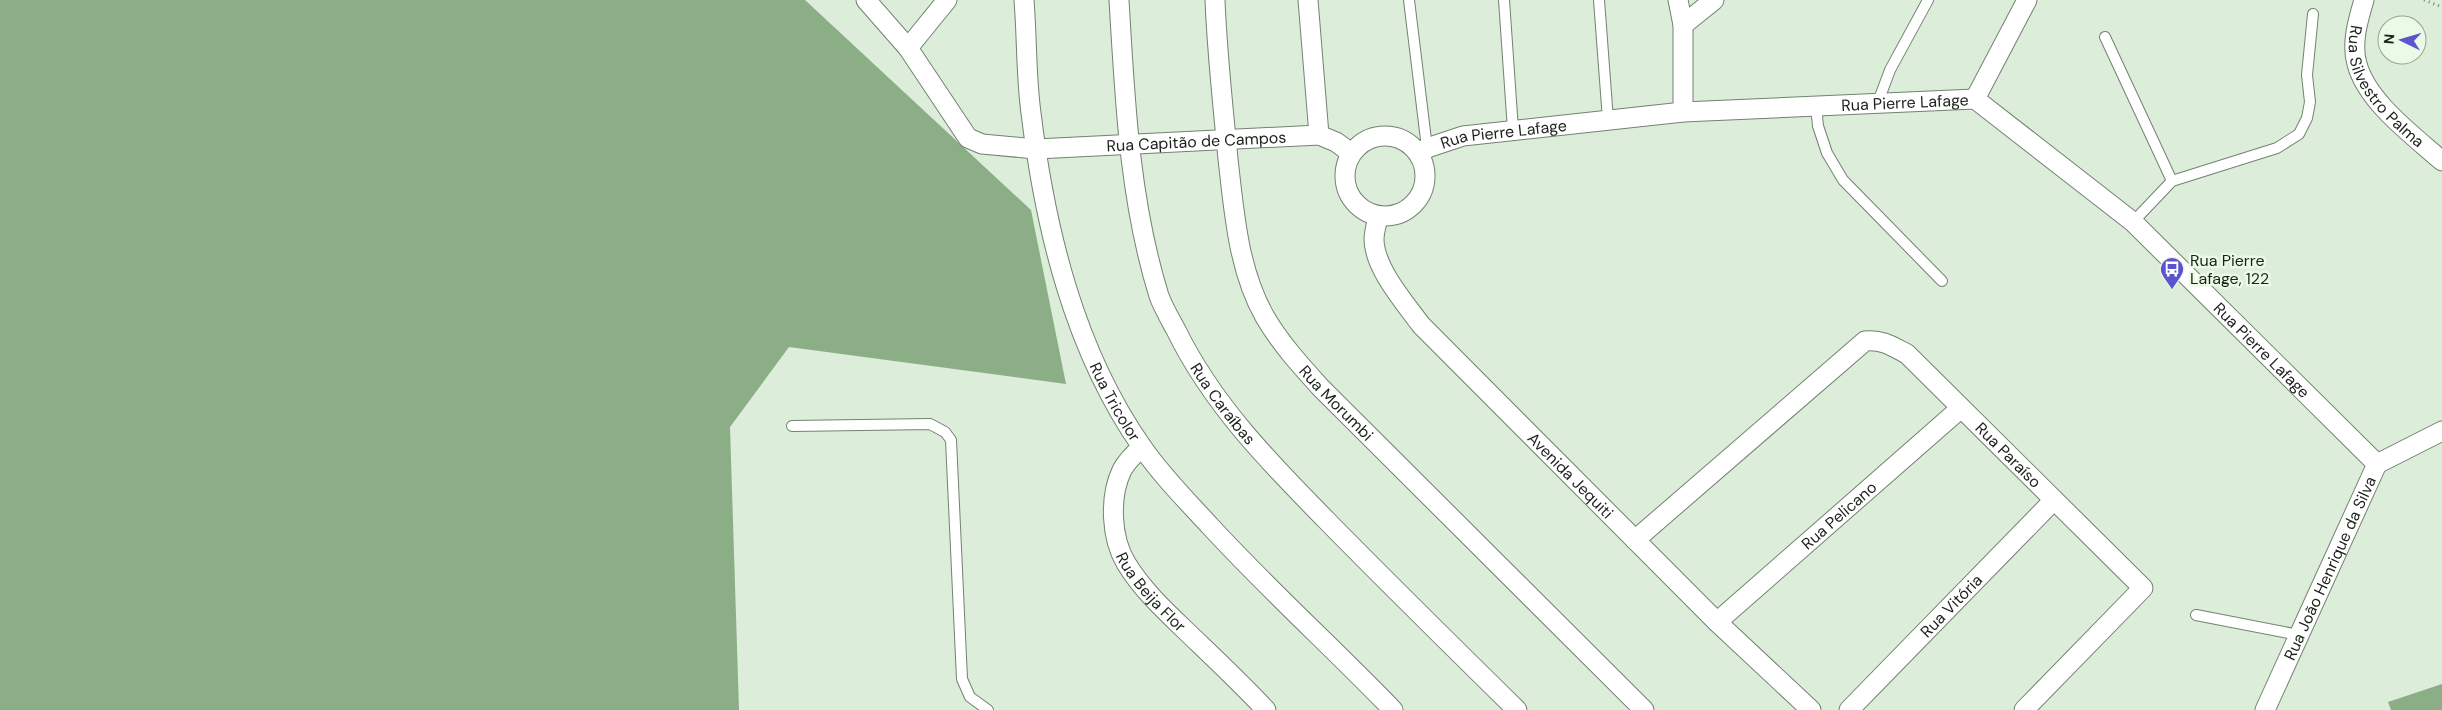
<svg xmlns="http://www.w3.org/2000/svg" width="2442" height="710" viewBox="0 0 2442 710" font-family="'DM Sans',sans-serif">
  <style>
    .forest { fill: #8bae87 }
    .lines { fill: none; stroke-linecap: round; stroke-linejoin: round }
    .lane-casing { stroke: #738271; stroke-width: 12 }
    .street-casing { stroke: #738271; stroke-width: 21 }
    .path { stroke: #758073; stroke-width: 3; stroke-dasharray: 1 4; stroke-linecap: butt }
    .lane { stroke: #fff; stroke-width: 10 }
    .street { stroke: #fff; stroke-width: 19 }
    .labels { text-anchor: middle; stroke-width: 5; stroke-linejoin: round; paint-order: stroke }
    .street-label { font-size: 16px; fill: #1c221b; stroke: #eafae7 }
    .poi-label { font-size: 16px; fill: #1c221b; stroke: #eafae7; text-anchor: start }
  </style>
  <rect width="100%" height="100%" fill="#dcedda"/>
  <path class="forest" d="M0,0H805L1031,210L1066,384L789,347L730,427L739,710H0Z
    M2442,684V710H2391L2388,702Z"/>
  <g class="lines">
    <g class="lane-casing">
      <path id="lane" d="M1409,0L1427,148
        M1504,0L1513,130
        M1599,0L1608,120
        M2105,37L2172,181
        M1878,102L1890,70L1928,0
        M1816,106L1818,126L1827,153L1843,180L1942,281
        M2133,222L2172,181L2277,148L2299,134L2307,118L2310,102L2307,75L2313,14
        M792,426L930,424L945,432L951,440L962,679L970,697L988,710
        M2196,615L2299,635"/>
    </g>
    <g class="street-casing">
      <g id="street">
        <path id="s1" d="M866,0L908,48L968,138L982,144L1036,149L1319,135L1336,142L1351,153"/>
        <path id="s2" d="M1024,0C1027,37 1026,76 1031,113C1045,228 1074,350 1142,447C1162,476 1187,501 1210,526C1269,590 1333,648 1393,710"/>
        <path id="s3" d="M1119,0C1125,100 1129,199 1159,296C1163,307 1170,319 1176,330C1214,408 1275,468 1335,529C1395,590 1456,650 1517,710"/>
        <path id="s4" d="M1215,0C1217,53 1223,106 1228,159C1234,211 1238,270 1265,317C1280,343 1301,366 1321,388L1644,710"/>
        <path d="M1308,0L1319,135"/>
        <path d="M1678,0L1683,25V112"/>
        <path id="s5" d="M2364,0C2358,20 2351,44 2357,64C2367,102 2414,136 2442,161"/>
        <path d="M1683,25L1714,0"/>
        <path d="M908,48L947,0"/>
        <path d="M1975,99L2027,0"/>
        <circle cx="1385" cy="176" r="40"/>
        <path id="s6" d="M1419,155L1427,148L1463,136L1683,112L1975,99L2133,222L2377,464"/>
        <path id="s7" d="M1378,216C1377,223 1374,232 1374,239C1374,268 1405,303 1421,325L1717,622L1811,710"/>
        <path id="s8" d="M1142,447C1134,454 1127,461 1122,470C1109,497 1111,538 1126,563C1141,588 1163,609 1184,629C1212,656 1240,682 1266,710"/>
        <path id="s9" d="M1635,540L1865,341C1882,339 1892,346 1907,354L2143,588L2024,710"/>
        <path id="s10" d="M1717,622L1961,408"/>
        <path id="s11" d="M1849,710L2054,500"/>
        <path id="s12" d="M2265,710L2377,464L2442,431"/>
      </g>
    </g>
    <path class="path" d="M2424,0L2442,7"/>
    <use href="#lane" class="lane"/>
    <use href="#street" class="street"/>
  </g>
  <defs>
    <g id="bus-pin" transform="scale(1.25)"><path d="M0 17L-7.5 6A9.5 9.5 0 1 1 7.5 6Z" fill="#5c54cc" stroke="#eafae7"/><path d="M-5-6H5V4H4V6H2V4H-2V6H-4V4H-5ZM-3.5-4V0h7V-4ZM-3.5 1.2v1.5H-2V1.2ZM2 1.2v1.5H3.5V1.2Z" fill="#fff"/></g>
  </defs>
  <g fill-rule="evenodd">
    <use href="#bus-pin" x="2172" y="269"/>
  </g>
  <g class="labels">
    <g class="street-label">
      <text dy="6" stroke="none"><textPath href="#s5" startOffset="98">Rua Silvestro Palma</textPath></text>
      <text dy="6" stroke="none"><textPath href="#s6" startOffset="492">Rua Pierre Lafage</textPath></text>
      <text dy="6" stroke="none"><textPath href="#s6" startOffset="89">Rua Pierre Lafage</textPath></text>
      <text dy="6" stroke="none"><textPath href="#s1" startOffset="402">Rua Capitão de Campos</textPath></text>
      <text dy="6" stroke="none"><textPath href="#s6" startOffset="944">Rua Pierre Lafage</textPath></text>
      <text dy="6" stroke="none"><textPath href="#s2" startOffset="416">Rua Tricolor</textPath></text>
      <text dy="6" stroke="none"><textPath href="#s4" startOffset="435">Rua Morumbi</textPath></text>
      <text dy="6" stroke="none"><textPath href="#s3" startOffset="425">Rua Caraíbas</textPath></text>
      <text dy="6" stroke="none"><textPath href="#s9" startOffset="492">Rua Paraíso</textPath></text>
      <text dy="6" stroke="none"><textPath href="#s7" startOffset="335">Avenida Jequiti</textPath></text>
      <text dy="6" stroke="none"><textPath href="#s10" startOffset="162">Rua Pelicano</textPath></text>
      <text dy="6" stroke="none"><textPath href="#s12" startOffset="156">Rua João Henrique da Silva</textPath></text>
      <text dy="6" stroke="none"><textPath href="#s8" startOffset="165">Rua Beija Flor</textPath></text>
      <text dy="6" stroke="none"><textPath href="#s11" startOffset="146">Rua Vitória</textPath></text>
    </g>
    <g class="poi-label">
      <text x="2190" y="266">Rua Pierre<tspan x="2190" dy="18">Lafage, 122</tspan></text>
    </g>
  </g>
  <g transform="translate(2402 40) rotate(275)"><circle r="24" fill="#eafae7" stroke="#98a495"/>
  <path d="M0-4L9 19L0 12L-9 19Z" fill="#5c54cc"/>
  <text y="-8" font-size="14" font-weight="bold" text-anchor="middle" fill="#1c221b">N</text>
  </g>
</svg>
